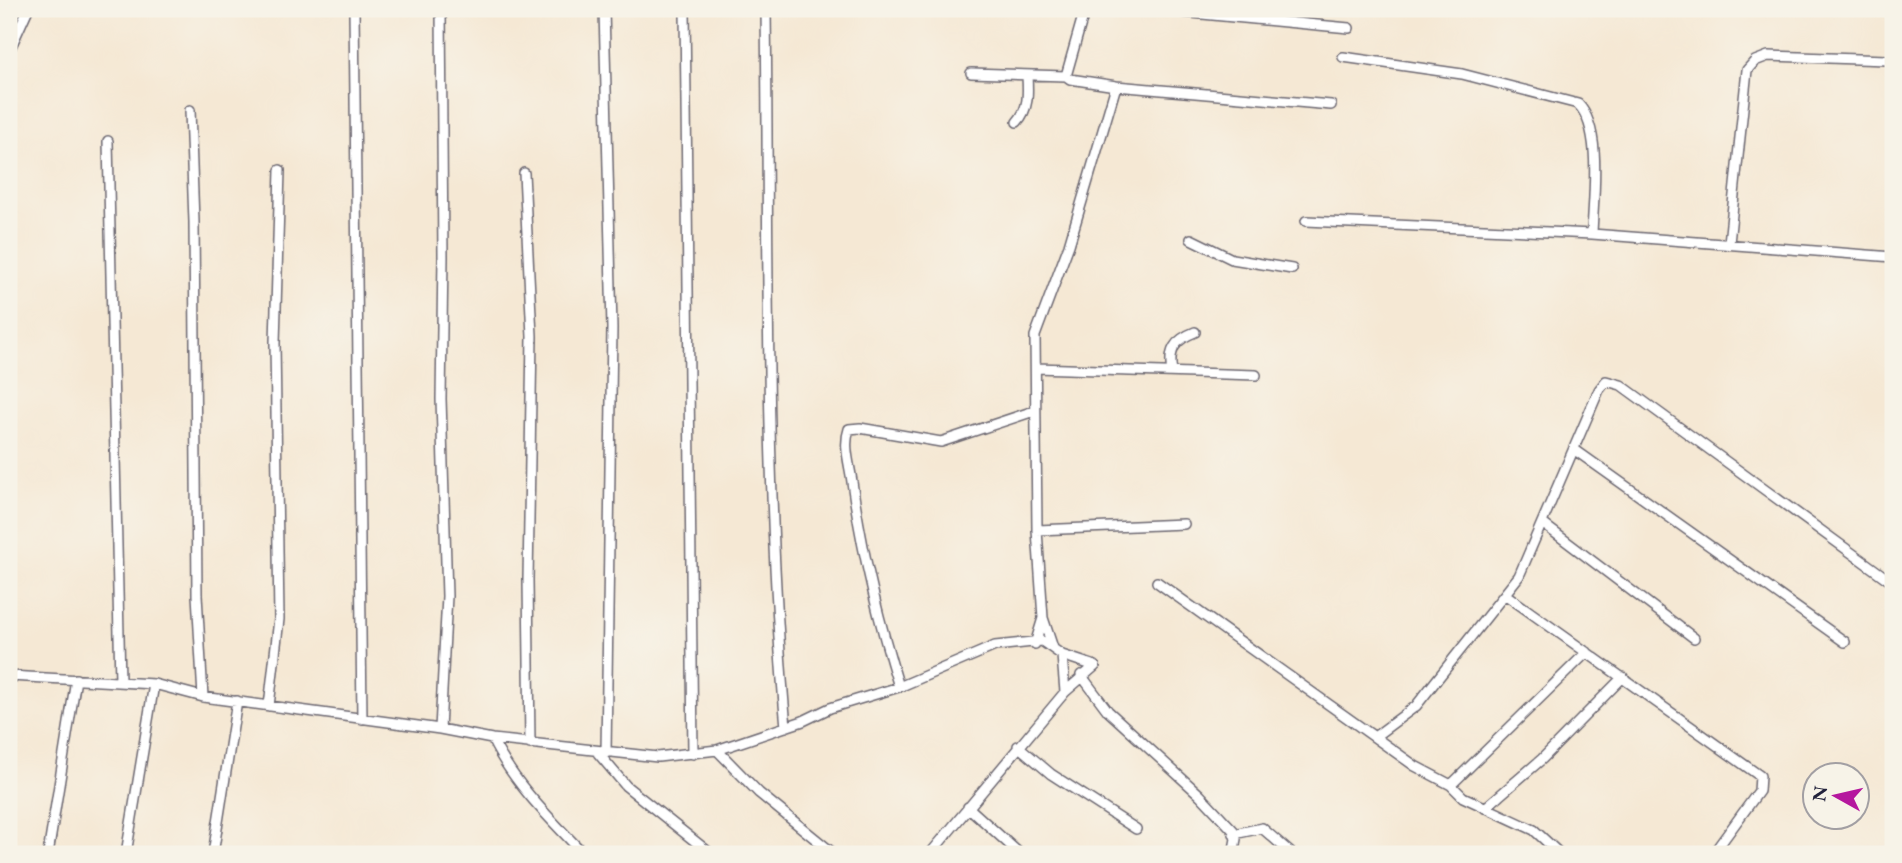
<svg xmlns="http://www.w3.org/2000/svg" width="1902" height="863" viewBox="0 0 1902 863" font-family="'EB Garamond',serif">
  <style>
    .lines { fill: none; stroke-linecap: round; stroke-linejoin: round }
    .street-casing { stroke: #6c6771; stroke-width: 12 }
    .street { stroke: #fff; stroke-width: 9 }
  </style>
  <rect width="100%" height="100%" fill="#f7f3e8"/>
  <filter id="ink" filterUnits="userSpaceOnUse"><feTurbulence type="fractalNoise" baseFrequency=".0143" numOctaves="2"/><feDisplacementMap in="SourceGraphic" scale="14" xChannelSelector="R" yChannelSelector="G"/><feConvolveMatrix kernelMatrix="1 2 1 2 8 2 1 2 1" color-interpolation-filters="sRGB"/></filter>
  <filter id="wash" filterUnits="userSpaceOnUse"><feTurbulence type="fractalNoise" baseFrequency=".00686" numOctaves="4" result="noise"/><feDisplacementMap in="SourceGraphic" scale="28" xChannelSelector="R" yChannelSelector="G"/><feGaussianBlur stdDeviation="1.57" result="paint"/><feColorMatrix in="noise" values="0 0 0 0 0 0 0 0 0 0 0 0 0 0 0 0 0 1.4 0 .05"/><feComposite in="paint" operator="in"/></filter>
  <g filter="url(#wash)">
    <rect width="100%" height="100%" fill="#f5e8d4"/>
  </g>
  <g filter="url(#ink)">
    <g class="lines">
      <g class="street-casing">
        <path id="street" d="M354,9L362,719
          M604,9L612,328L606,753
          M685,9L693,754
          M766,9C769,248 764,488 786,727
          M1085,9L1066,76L1070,79L1116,86
          M1150,9L1349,28
          M9,51L28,9
          M1343,57L1462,74L1578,104C1603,129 1593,199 1592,234
          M971,73L1066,76
          M190,110L194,222L197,595L203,697
          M1017,122C1029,109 1028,93 1027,76
          M108,141L120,681
          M524,173L532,336L528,580L530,744
          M1306,221L1592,234L1893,257
          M1191,239L1232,259L1292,269
          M1729,243L1747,70L1755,61L1768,56L1887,60
          M1036,368L1256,375
          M1172,372C1168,351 1174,340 1195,332
          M1575,450L1845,642
          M1542,523L1694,638
          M1037,530L1184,524
          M1157,582L1415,766L1451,785L1463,797L1534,830L1560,854
          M1506,595L1760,776L1759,791L1713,854
          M1035,644L1043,618
          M1053,648L1043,618L1037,530L1035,336L1069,245L1116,86L1331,105
          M1062,655L1065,692
          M1081,675L1108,711L1200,795L1233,830L1236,839L1233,854
          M9,676L154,684L203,697L440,729L492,739L658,757L717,750L803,721L830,708L899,687L995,646L1042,641L1062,655L1095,666
          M899,687C878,619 862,552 852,482C850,465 843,446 849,429L860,428L941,442L1034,411
          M269,706L279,619L275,343L280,170
          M440,729L447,596L441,399L443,257L441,9
          M1377,735L1416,706L1519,576L1599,390L1606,381L1621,385L1893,583
          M492,739C513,783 551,820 584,854
          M1018,746L1051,774L1136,829
          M717,750L759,793L834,854
          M598,753L626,786L711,854
          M1451,785L1587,652
          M968,807L1020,854
          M1485,808L1542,759L1623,677
          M1234,834L1262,828L1292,854
          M48,854L76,679
          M126,854L154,684
          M213,854L237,701
          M930,854L1065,692L1095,666"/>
      </g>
      <use href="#street" class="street"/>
    </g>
  </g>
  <rect width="1902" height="863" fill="none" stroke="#f7f3e8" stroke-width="35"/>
  <g transform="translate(1836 796) rotate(278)"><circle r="33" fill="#f7f3e8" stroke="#a29fa3" stroke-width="2"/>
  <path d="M0-5L12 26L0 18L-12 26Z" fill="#b5179e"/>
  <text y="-10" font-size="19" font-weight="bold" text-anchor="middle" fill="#22223b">N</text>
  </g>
</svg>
